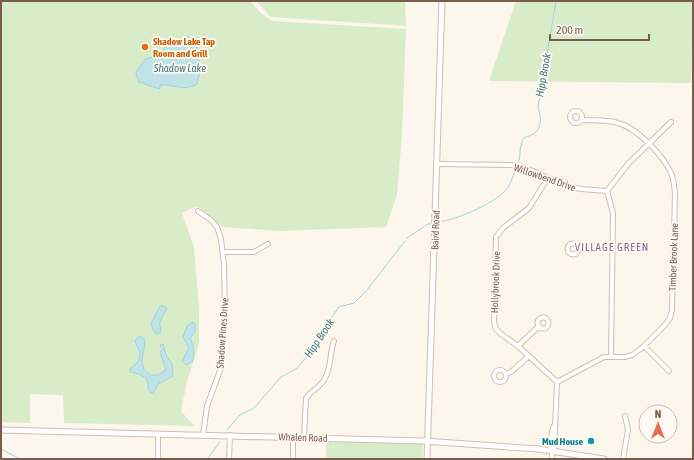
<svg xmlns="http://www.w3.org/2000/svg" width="694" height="460" viewBox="0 0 694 460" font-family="'Asap Condensed',sans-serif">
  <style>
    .green { fill: #d8ecc9 }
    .water { fill: #bfe3e8; stroke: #a5d3da }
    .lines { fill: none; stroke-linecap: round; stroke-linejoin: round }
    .stream { stroke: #a5d3da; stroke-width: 1 }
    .minor-casing { stroke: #d1beb0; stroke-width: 6 }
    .tertiary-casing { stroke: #d1beb0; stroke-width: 7 }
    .minor { stroke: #fff; stroke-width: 4 }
    .tertiary { stroke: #fff; stroke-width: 5 }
    .food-dot { fill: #e8710a; stroke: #fffaf3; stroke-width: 1.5 }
    .culture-dot { fill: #0f9aa8; stroke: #fffaf3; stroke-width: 1.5 }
    .labels { text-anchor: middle; stroke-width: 3.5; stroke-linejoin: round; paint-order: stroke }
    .food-label { font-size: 10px; font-weight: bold; fill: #c56008; stroke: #fffaf3; text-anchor: start }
    .street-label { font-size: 10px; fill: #7a5c4d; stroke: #fffaf3 }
    .culture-label { font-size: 10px; font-weight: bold; fill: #0d838f; stroke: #fffaf3; text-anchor: end }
    .water-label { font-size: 11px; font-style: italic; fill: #437c86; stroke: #fffaf3 }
    .neighbourhood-label { font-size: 11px; letter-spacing: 1px; fill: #846695; stroke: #fffaf3 }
  </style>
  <rect width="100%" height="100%" fill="#fdf6ec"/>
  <path class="green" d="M1,1H250L262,14L272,21L406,29L402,134L397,195L386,227L280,231L223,227L197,206L182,213L194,247L199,307V345L187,381L181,411L194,426L64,423L63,395L30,394V423L1,422Z
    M256,1H405L406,26L271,17Z
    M516,1H693L691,83L489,81Z
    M326,441L423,443L422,459H326Z"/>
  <path class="water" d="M188,37L193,38L195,40L199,55L200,72L197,84C185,92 173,84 160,85V89L144,84L143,82L139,83L137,78L136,72L145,59L161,54L166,55V54L163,51C167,40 178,40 188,37Z
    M160,306H165L167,308C164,314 157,323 161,329L160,333L157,334L154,332L151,324Z
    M193,322L195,324C196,330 195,333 190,338C194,346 195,353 192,362L186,365L182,361L189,348L183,337L187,326Z
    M140,336L144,339L145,342L142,360L144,370L151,375H158L166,370L160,352L162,350L160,345L163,344L166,355L172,364L173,376L158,384L153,394L148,390C148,388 149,386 148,384C148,376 136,373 130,372V369L139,361L140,353L135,341L138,337Z"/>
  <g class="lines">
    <path class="stream" d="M518,164C521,157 519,149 522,142C523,137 527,137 531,135C543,130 541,117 538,107L556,1
      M439,222C458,219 491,205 505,191C510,186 513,176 516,169
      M407,238L428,224H431
      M227,430L240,415L254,408L281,377L297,368L309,354L317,338L326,330L327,324L339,307L354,303L367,290L405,241
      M1,449L20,459
      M207,459L220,442"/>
    <g class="minor-casing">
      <path id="minor" d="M570 117a6 6 0 1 1 12 0a6 6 0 1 1-12 0Z
        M438,164L511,165L526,168L566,186L581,189L607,191L613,213L611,356
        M548,178L529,208L503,228L496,237L494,322L496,329L501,334L518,346L557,382L554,451
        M607,191L628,164L671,122
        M198,211L211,220L217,227L221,239L224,265L225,312L222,364L218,376L207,406L203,435
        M567.5 249a5.5 5.5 0 1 1 11 0a5.5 5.5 0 1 1-11 0Z
        M578,247L586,246L612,247
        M223,252H254L268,244
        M537.5 323a5.5 5.5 0 1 1 11 0a5.5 5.5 0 1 1-11 0Z
        M518,346L539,326
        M644,346L669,371
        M494 376a6 6 0 1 1 12 0a6 6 0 1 1-12 0Z
        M506,374L511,372L529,356
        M557,382L604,357H626L634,354L644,346L664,326L670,318L672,310L675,194C674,186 674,179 671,173C663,155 637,128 618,123C606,119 593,121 581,120
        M293,437V459
        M304,437L306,398C311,391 319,388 324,380C332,368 329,354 334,341
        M550,450L552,431L554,426
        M158,459V434
        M229,459L230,435
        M552,459V451
        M623,459L628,430L625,416"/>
    </g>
    <g class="tertiary-casing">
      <path id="tertiary" d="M1,430L424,441L538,449L604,459
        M427,459L442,1"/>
    </g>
    <use href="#minor" class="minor"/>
    <use href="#tertiary" class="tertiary"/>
  </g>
  <circle class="food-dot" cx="145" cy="47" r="4"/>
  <circle class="culture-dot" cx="591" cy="441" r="4"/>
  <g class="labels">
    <g class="food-label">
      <text x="153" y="45">Shadow Lake Tap<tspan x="153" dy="12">Room and Grill</tspan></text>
    </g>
    <g class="street-label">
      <text transform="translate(545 177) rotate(19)" y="4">Willowbend Drive</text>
      <text transform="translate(435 230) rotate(-88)" y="4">Baird Road</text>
      <text transform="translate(673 257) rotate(-88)" y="4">Timber Brook Lane</text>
      <text transform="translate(495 282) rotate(-88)" y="4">Hollybrook Drive</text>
      <text transform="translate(222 333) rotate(-86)" y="4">Shadow Pines Drive</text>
      <text transform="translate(303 437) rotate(2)" y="4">Whalen Road</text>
    </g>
    <g class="culture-label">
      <text x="583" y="445">Mud House</text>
    </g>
    <g class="water-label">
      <text x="180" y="72">Shadow Lake</text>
      <text transform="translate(543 75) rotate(-80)" y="4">Hipp Brook</text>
      <text transform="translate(319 338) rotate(-56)" y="4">Hipp Brook</text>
    </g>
    <g class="neighbourhood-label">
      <text x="612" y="251">VILLAGE GREEN</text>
    </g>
  </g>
  <rect width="694" height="460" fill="none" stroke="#7a5c4d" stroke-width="4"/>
  <g transform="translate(658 424)"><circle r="19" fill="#fffaf3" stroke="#cabbb1"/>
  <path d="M0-3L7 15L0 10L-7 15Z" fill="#e76f51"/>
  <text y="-6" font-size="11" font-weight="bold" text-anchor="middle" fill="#7a5c4d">N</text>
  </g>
  <path d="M550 34v6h99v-6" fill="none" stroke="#7a5c4d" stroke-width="2"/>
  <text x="556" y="34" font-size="12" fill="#7a5c4d" stroke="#fffaf3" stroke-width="3" paint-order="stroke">200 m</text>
</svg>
